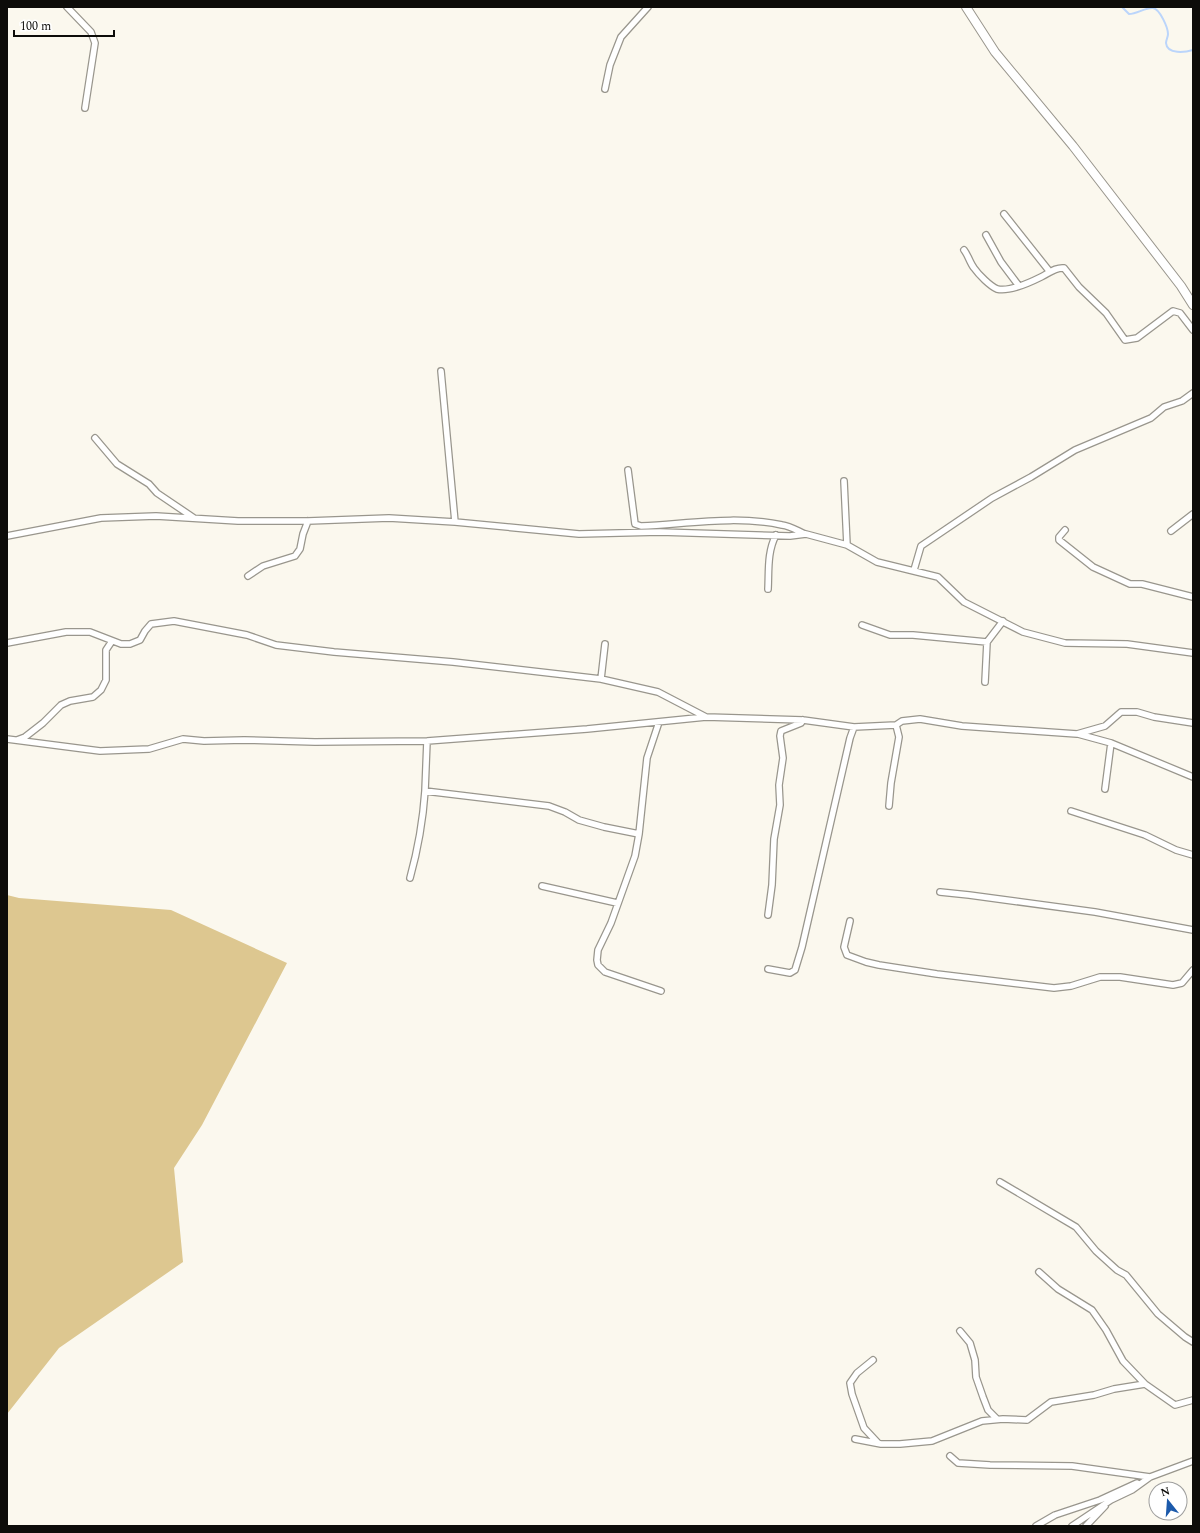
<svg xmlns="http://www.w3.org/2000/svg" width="1200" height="1533" viewBox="0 0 1200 1533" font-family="Spectral,serif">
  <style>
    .green { fill: #ddc790 }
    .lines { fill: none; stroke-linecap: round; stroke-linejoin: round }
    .stream { stroke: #bbd5fb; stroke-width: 2 }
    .minor-casing { stroke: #99968d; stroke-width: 8 }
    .secondary-casing { stroke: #99968d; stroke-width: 10 }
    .minor { stroke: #fff; stroke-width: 5.5 }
    .secondary { stroke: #fff; stroke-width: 8 }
  </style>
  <rect width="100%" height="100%" fill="#fbf8ee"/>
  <path class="green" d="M7,895L19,898L171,910L287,963L202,1125L174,1168L183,1262L59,1348L7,1414Z"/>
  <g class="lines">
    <path class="stream" d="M1122,7L1129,14C1137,14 1146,7 1153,8C1160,9 1168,28 1168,34C1168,37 1166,40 1166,43C1167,55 1186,52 1193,50"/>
    <g class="minor-casing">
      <path id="minor" d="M67,7L91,32L95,43L85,108
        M605,89L610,65L621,37L648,7
        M1004,214L1050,272
        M986,235L1001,262L1019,286
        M964,250C968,255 970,263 974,268C979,275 990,286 997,289C1009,292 1031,282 1041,277C1049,273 1056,267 1064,268L1079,287L1106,313L1125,340L1137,338L1173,311L1180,313L1193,330
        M441,371L455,522
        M95,438L117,464L149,484L157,493L194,518
        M628,470L635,524L641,526C687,524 736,515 782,525C790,526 798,531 805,534
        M844,481L847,545
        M1065,530L1059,537V540L1093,567L1130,584H1142L1193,597
        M1171,531L1193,514
        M7,536L101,518L156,516L238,521H308L389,518L455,522L579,534L660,532L790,536L806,534L847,545L877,562L938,577L964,602L1023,632L1065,643L1127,644L1193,653
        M914,570L921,546L992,498L1031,477L1075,450L1151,418L1164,407L1182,401L1193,393
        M248,576L263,566L295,556L300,549L303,534L308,521
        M768,589C769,571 767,552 776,535
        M862,625L890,635H913L987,642
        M7,643L66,632H90L121,644H130L140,640L145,631L151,624L174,621L247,635L276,645L334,652L453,662L601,679L658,692L706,717
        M601,679L605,644
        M985,682L987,642L1003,621
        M659,722L647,758L639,834L635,856L611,923L598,950L597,960L598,965L605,972L661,991
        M1078,734L1111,743L1193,777
        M7,739L100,751L149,749L183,739L204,741L244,740L315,742L427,741L587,729L706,717L803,720L854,727L896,725L902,721L920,719L962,726L1077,734L1105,726L1121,712H1137L1154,717L1193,723
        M17,740L25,737L43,723L61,705L70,701L93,697L101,690L106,680V650L112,641
        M427,741L425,791L549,806L565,812L579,820L604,827L639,834
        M1105,789L1111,743
        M889,806L891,783L899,737L896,725
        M1071,811L1145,835L1176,850L1193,855
        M410,878C418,849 423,820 425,791
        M542,886L617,903
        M940,892L969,895L1095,912L1193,930
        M768,915L772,885L774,839L780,805L779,785L783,758L780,736L781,731L801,723L803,720
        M850,921L844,947L847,955L866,962L879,965L937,974L1054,988L1071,986L1100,977H1120L1173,985L1182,983L1193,970
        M768,969L790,973L795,970L802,947L850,738L854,727
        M1000,1182L1076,1227L1096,1251L1117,1270L1126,1275L1158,1314L1185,1337L1193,1342
        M1039,1272L1058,1289L1092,1310L1106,1330L1123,1361L1145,1384
        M960,1331L970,1343L975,1360L976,1377L983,1397L988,1410L997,1419
        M873,1360L857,1373L850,1383L852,1394L864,1428L878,1443
        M855,1439L881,1444H900L932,1441L982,1421L1003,1419L1027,1420L1051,1402L1094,1395L1114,1389L1145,1384L1175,1405L1193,1400
        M950,1456L958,1463L990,1465L1072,1466L1150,1477
        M1036,1526L1055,1515L1100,1500L1137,1483
        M1072,1526L1111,1500L1132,1490L1150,1477L1193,1461
        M1086,1526L1105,1506"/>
    </g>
    <g class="secondary-casing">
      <path id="secondary" d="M966,7L995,52L1073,146L1181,286L1193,305"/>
    </g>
    <use href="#minor" class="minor"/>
    <use href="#secondary" class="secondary"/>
  </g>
  <rect width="1200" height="1533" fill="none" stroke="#0d0c09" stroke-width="16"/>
  <g transform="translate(1168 1501) rotate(343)"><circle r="19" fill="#ffffff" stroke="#9e9e9d"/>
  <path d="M0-3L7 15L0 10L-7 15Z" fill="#1c5aab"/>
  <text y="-6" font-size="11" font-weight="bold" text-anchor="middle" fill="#0d0c09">N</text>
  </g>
  <path d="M14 30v6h100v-6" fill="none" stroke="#0d0c09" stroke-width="2"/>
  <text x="20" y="30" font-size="12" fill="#0d0c09" stroke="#ffffff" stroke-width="3" paint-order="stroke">100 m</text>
</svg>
